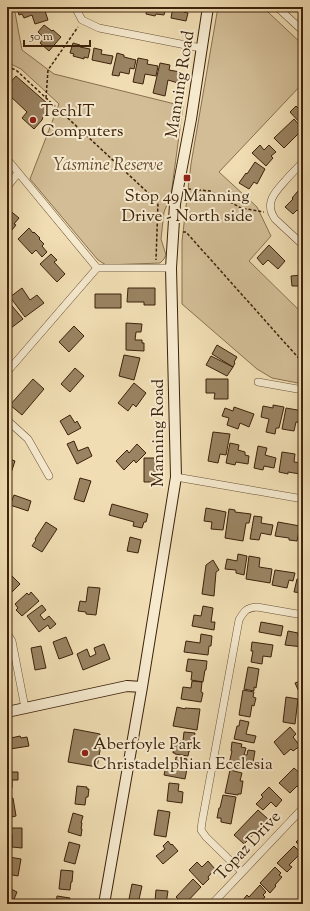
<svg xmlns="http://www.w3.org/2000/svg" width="310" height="911" viewBox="0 0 310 911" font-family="'Sorts Mill Goudy',serif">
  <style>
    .green { fill: #d2bd96; stroke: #887050 }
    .building { fill: #9a8362; stroke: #3d220b }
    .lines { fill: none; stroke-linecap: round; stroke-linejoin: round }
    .street-casing { stroke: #6a5135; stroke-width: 8 }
    .secondary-casing { stroke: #3d220b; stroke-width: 12 }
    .path { stroke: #3d220b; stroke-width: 1.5; stroke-dasharray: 3 2; stroke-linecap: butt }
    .street { stroke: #f5e9ce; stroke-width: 7 }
    .secondary { stroke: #f5e9ce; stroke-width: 10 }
    .poi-dot { fill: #8f2418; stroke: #f5e9ce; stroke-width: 1.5 }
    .labels { text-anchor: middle; stroke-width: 4; stroke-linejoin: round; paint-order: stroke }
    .street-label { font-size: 17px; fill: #3d220b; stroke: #f5e9ce }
    .poi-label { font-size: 17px; fill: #3d220b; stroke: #f5e9ce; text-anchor: start }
    .park-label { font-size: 17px; font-style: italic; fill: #62492e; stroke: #f5e9ce }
  </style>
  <rect width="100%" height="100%" fill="#f0ddb3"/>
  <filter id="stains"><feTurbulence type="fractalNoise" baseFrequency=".005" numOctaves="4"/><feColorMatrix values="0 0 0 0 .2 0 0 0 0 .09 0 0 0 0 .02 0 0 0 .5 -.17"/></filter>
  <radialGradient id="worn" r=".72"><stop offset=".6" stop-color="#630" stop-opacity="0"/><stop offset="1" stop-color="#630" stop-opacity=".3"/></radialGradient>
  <path class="green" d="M7,7H14L22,50L54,74L183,106L171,195L164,212L161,239L166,255L164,259L160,263L106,265L98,260L30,179L59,104L21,69L7,62Z
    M218,7H258L268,12L303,45V83L219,172L257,207L271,236L249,261L303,314V384L272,378L257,369L182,304V241L191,164Z"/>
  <path class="building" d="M20,7H52V8L45,11L48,20L35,24L32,15L24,18L22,14L19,15L17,8Z
    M123,7H144V10L134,8L133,10L123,9Z
    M147,7H166L164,15L156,14L155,16L146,14Z
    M173,7H185L184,12L188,13L186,21L171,18Z
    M44,25L52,31L53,30L61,37L49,51L40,43L44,38L38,32Z
    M73,43L80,45V47L90,49L88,58L84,57V59L73,56L74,54L70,53Z
    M94,48L102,50L101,54L113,56L111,64L92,60Z
    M117,53L124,55V57L136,60L134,69L130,68L129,74L120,72L119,76L112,75Z
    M138,58L148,60L147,64L158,66L156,76L145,74L143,84L133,82Z
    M160,63L170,65L169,70L180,72L178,83L168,80L165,96L153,93Z
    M16,76L48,104L42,120L34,129L22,118L27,112L7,93V86Z
    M296,106L300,110L303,107V122L301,124L290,112Z
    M294,119L303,129L284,148L274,138Z
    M260,145L264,150L269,145L276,152L271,156L273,158L266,166L252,153Z
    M255,162L265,169L257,184L254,182L249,189L239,183L246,173L247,174Z
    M298,191L303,196V214L302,215L297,210L293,214L285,207L293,199L292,198Z
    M8,209L19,218L14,224L16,225L7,236V210Z
    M29,228L33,233L34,232L40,238L39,239L44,244L42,246L47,252L42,257L36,250L32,254L18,239Z
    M269,245L285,261L278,269L268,260L263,265L257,258Z
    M51,254L57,260L54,262L65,274L57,282L40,264Z
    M303,275V286H292L291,276Z
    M22,288L30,300L37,295L44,303L25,317L10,297Z
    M128,288H155V305H144V302H127Z
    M95,294H121V308H95Z
    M7,300L23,319L11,328L7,323Z
    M126,323L142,324L141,332H136L135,340H142V343H144V351L126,350Z
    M74,326L84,336L69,352L59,342Z
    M217,345L237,357L234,362L235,363L233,367L212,354Z
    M124,355L140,358L134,380L119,376Z
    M211,356L233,367L227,376L206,365Z
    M75,368L84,376L70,392L61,384Z
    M33,379L44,389L22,415L10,405Z
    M206,379H228V399H214L215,393H206Z
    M134,383L146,393L136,407L133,404L128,411L118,403Z
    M273,405L284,407L279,428H276L275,434L266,432L269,419L261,417L263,406L273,408Z
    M234,407L254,414L249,427L240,423L238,429L227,425L229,418L222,416L225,408L233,411Z
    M286,408L303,411V423L296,422L294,431L282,429Z
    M70,415L75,423L77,421L81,428L68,435L60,421Z
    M213,432L230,434L226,455L220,454L218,463L208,461Z
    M74,441L78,451L88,447L92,456L77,464L67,444Z
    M230,443L239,445L238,450L245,452V455L249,456L248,464L236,462L235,465L226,463Z
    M137,444L146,453L136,463L134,460L124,470L116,461L127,450L129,453Z
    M258,446L267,448L265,455L276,458L274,468L264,466L263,470L254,468Z
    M282,452L295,454L294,462L302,463L300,474L288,472V474L279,472Z
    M7,458L15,461L11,473V478L7,489Z
    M144,458H156L155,482H144Z
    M80,478L91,481L84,502L74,499Z
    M14,495L31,501L28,511L10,505Z
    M112,504L148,514L146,522H144L142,528L133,526L134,522L109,515Z
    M206,508L226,512L223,530L211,529L212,522L204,521Z
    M229,509L235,510V512L251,514L249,523H246L243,541L225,538Z
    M254,516L262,517L261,523L273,525L271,535L261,533L259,540L250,539Z
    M46,522L57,529L42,552L32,546L36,540L35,539Z
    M278,522L300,526L297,541L289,540V538L275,536Z
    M130,537L141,540L138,553L127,551Z
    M238,554L247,556L244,575L236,573V570L225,569L227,559L237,561Z
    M249,556L260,558L259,567L272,569L270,583L246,579Z
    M213,560L219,570L216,572L214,596L202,594L206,565Z
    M275,570L295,573L293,581L289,580L287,588L272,585Z
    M11,575L20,584L7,597V579Z
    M297,579L302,580L303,593L294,592Z
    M88,587L100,588L96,615L86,614V612L78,611L80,601L86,602Z
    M31,592L39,601L22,616L16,610L18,608L15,604L27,593L29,595Z
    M42,605L46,610L40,615L44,620L49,616L56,624L50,629L48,625L39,632L27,616Z
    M203,606L213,608L211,622H215L214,630L192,626L194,615L201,616Z
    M261,622L283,626L281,636L259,632Z
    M288,631L298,633V636H303V647L285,645Z
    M201,634L212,636L211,646H209L208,655L184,652L186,641L200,643Z
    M66,637L73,654L59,659L53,642Z
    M252,642L273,645L271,657L263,656L262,664L251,662L253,651H251Z
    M104,644L110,659L83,670L77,654L87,649L90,657L96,654L94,648Z
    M41,646L46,668L35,670L31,648Z
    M188,659L207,661L206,670H205L203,682L191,680L192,672L186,671Z
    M248,667L259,669L256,688L254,687V691L244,689Z
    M303,680V695L301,696L295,683Z
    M192,681L202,682L201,692L203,693L201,702L181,699L183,687L191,688Z
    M243,690L254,692L253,697L256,698L254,706L252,705L250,717L239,715Z
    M286,697L298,699L295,724L283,722Z
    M177,707L185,709V708L200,709L197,730L173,726Z
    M240,720L249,722L246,734L256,736L254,743L234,739L237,726H239Z
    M290,727L296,734L293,737L300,746L293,751L291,749L284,755L274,742Z
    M74,729L100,734L99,744L101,745L97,767L68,762Z
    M184,732L195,733L193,744H192L190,751H189L188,756L175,754V753H173L174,743H176V740L183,741Z
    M20,736L21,738L27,737L29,746L10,749L9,740H11V738Z
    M232,742L242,744L241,747L246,748L244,755H247L248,750L255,751L252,768L229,764L232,751H231Z
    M176,757L187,759L185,769H187L185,779L164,775L167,762L175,764Z
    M294,768L303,776V788L301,790L297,786L290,793L279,783Z
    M230,770L242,773L240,781H243L241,794H238V795L225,793Z
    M7,772H18V780H12V788H7Z
    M169,783L179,784L178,791L183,792L182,803L167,801Z
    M77,786L87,787V789H89L88,797H86L85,805L75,804Z
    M269,787L282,800L276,807L271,802L263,810L256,804L263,797L261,795Z
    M223,795L236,797L231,824L221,822V818H217L219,808H220Z
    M13,798L16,816L7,818V799Z
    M158,810L170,812L166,837L154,835Z
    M258,810L268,819L244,844L234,835Z
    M73,813L83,816L81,823H82L81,829H82L81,836L68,832Z
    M8,828H22V848L12,847V835H8Z
    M303,835V849L296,842Z
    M168,841L171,845L172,844L178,851L163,864L156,856L165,849L163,846Z
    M69,842L80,845L75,864L64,861Z
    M294,846L301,853L289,865L292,867L287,872L277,863Z
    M9,857L21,859L18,876L7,874Z
    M208,861L215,869L208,877L209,879L203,885L189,870L197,862L202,867Z
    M275,867L281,873L279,875L282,877L275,885L276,886L270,893L260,883Z
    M61,870L73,871L72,882H71L70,890L59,889Z
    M193,879L201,887L185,904H183L176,897Z
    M132,884L142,886L138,904H128Z
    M260,885L266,892L263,895L265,897L259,904H245L242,901L247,895L249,897Z
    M7,887L17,892L12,904H7Z
    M156,890L168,891L166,904H151V901H155Z
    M57,896L70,898L69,904H56Z"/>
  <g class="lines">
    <g class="street-casing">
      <path id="street" d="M75,7L82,20L99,28L201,48
        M277,7L303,31
        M7,159L97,268
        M303,162C297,168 291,174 285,181C275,192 264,203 275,219L303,245
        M7,187L18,173
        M7,372L97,268H171
        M258,382L303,390
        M7,420L28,439L49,476
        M176,477L303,499
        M7,633L12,641L25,708
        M242,872L206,837L201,830L202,822L239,620C244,611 246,608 257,607L303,615
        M212,904L303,808"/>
    </g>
    <g class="secondary-casing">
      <path id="secondary" d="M7,712L127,686L142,687
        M104,904L142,687L176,477L171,268L175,204L191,119L208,7"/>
    </g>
    <path class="path" d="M299,18L303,13
      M7,67L16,70L158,202L156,260
      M46,98L48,70L78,27
      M188,189L210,191L241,208L264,212
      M183,232H186L303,363"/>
    <use href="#street" class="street"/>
    <use href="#secondary" class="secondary"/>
  </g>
  <g class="poi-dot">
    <circle cx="33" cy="120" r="4"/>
    <rect x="183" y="174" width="8" height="8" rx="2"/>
    <circle cx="85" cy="753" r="4"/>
  </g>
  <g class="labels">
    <g class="street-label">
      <text transform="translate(179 84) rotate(-81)" y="6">Manning Road</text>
      <text transform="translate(157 433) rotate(-90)" y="6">Manning Road</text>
      <text transform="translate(247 845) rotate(-47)" y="6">Topaz Drive</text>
    </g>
    <g class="poi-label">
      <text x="41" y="116">TechIT<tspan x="41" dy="20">Computers</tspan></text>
      <text x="187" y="201" text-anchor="middle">Stop 49 Manning<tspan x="187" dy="20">Drive - North side</tspan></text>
      <text x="93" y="749">Aberfoyle Park<tspan x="93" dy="20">Christadelphian Ecclesia</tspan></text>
    </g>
    <g class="park-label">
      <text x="108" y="170">Yasmine Reserve</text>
    </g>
  </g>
  <rect width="310" height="911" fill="none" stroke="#f0ddb3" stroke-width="24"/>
  <rect x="8" y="8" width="294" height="895" fill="none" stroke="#3d220b" stroke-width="2"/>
  <rect x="12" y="12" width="286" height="887" fill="none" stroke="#3d220b"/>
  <path d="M24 40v6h66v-6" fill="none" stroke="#3d220b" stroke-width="2"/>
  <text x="30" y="40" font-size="12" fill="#3d220b" stroke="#f5e9ce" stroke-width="3" paint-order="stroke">50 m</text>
  <rect width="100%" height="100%" filter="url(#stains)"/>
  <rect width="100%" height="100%" fill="url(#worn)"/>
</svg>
